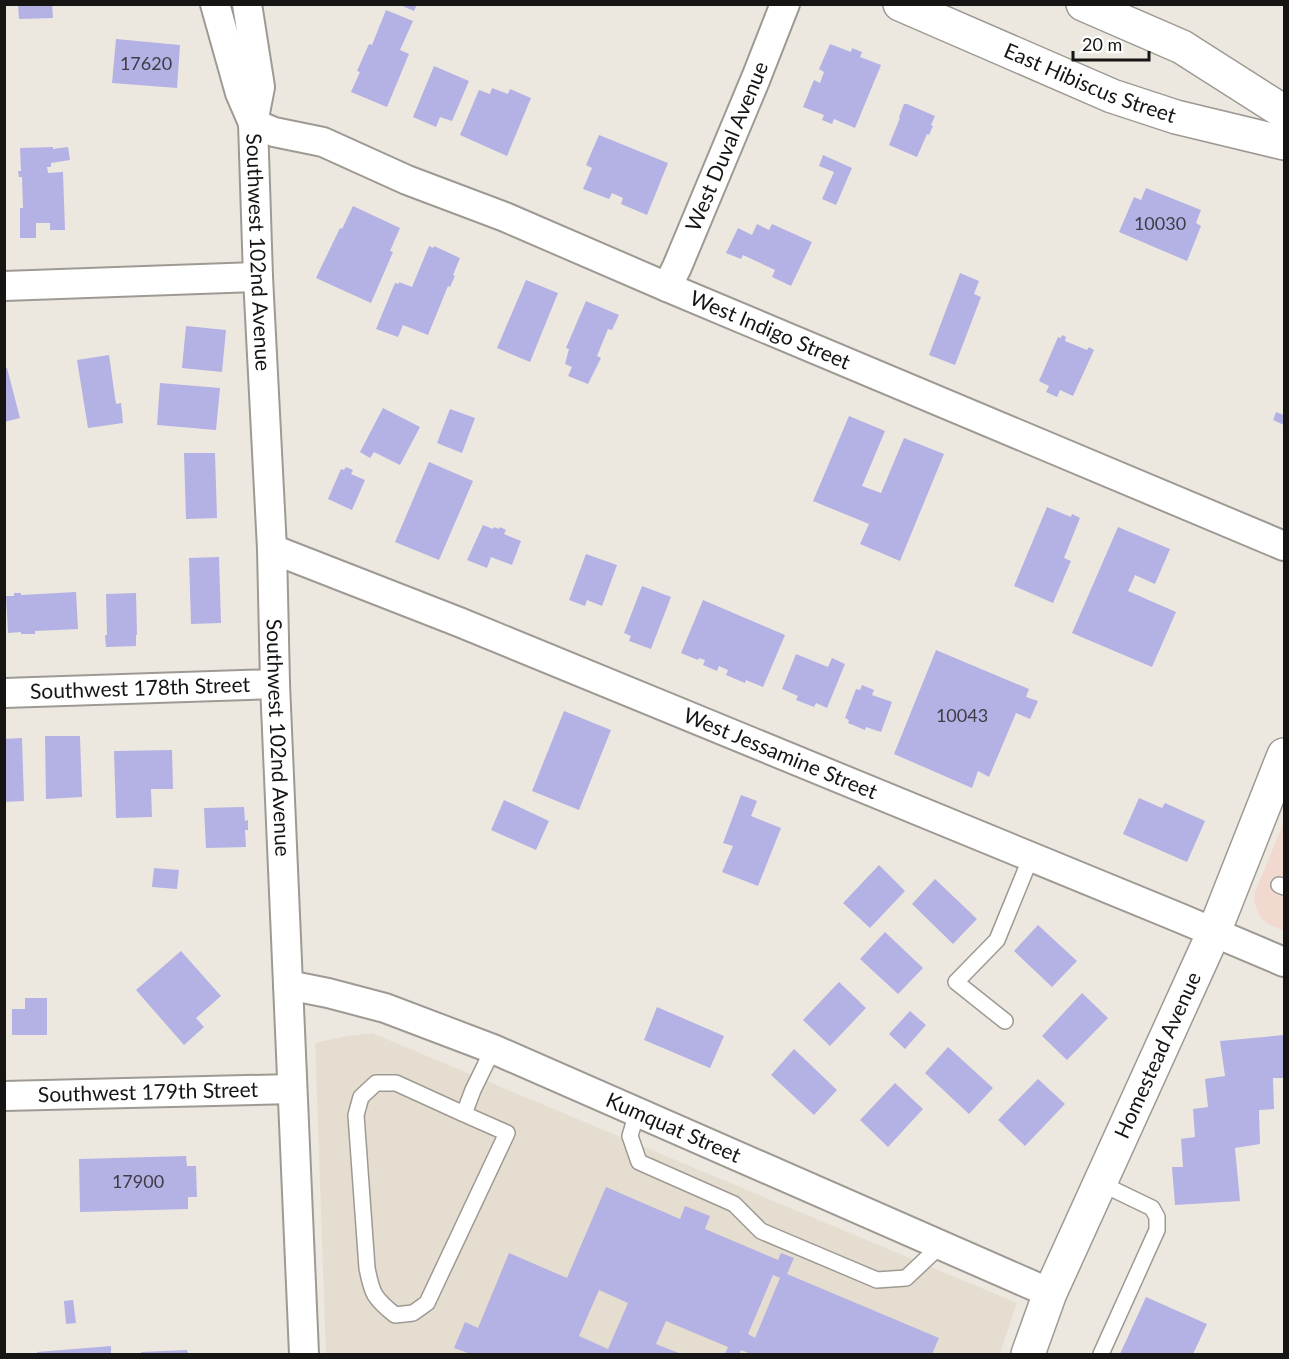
<svg xmlns="http://www.w3.org/2000/svg" width="1289" height="1359" viewBox="0 0 1289 1359" font-family="Lato,sans-serif">
  <style>
    .commercial { fill: #f1d9d0 }
    .built { fill: #e5ddcf }
    .building { fill: #b4b1e4; fill-rule: evenodd }
    .lines { fill: none; stroke-linecap: round; stroke-linejoin: round }
    .service-casing { stroke: #9e9a93; stroke-width: 18 }
    .minor-casing { stroke: #9e9a93; stroke-width: 32 }
    .tertiary-casing { stroke: #9e9a93; stroke-width: 36 }
    .service { stroke: #fff; stroke-width: 15 }
    .minor { stroke: #fff; stroke-width: 28 }
    .tertiary { stroke: #fff; stroke-width: 33 }
    .labels { text-anchor: middle; stroke-width: 5; stroke-linejoin: round; paint-order: stroke }
    .number-label { font-size: 18px; fill: #3e3c47 }
    .street-label { font-size: 21px; fill: #171513; stroke: #fff }
  </style>
  <rect width="100%" height="100%" fill="#ece8e0"/>
  <path class="commercial" d="M1284,822V931L1268,924L1261,918L1254,902L1255,892Z"/>
  <path class="built" d="M372,1033L1017,1303L1000,1354H326L315,1043L342,1037Z"/>
  <path class="building" d="M18,4H52L53,18L19,19Z
    M398,4H417L414,11Z
    M386,10L413,21L400,50L409,54L387,107L351,92L360,72L357,71L369,44L372,45Z
    M116,39L180,45L177,88L112,83Z
    M830,44L851,52L852,48L862,52L860,57L881,65L855,128L834,119L832,124L822,120L824,115L803,107L814,80L820,83L824,72L819,69Z
    M434,66L469,81L452,121L440,117L436,127L413,117Z
    M492,88L508,94L510,89L531,98L507,156L460,135L479,90L490,94Z
    M904,104H907L935,116L931,125L933,126L929,135L927,134L917,157L889,145L900,118L899,117Z
    M599,135L668,163L647,215L621,204L623,198L612,193L609,199L583,189L592,168L586,165Z
    M53,147V149L68,147L70,160L51,163V167H47L48,173L63,172L65,230H50V223H36V238H20V208H23L22,177H19L18,171H21L20,148Z
    M823,155L852,168L836,205L822,199L834,172L819,166Z
    M1146,188L1201,210L1196,223L1201,226L1187,261L1119,232L1134,197L1141,200Z
    M353,206L400,228L390,251L393,252L371,303L316,278L340,228L342,229Z
    M757,224L769,230L772,224L812,242L791,286L772,277L775,270L743,255L741,259L726,253L738,228L752,235Z
    M429,246L433,248L434,246L460,258L453,275L455,276L450,287L448,286L428,335L403,325L398,337L376,329L395,283L399,284V282L412,287Z
    M960,273L979,281L974,294L981,297L955,365L929,355Z
    M526,280L558,293L530,362L497,348Z
    M586,301L619,315L612,330L608,329L597,356L601,358L588,384L568,376L572,367L565,364L569,349L566,348Z
    M186,326L226,330L222,372L182,368Z
    M1062,335L1066,337L1065,341L1087,350L1089,347L1094,350L1073,396L1060,390L1057,397L1046,392L1049,386L1039,381L1058,337L1061,338Z
    M109,355L116,404L121,403L123,423L88,428L77,360Z
    M7,368L20,418L4,422V369Z
    M160,383L220,388L216,430L157,425Z
    M383,408L420,427L400,465L374,452L370,458L360,452Z
    M450,409L475,418L462,453L437,443Z
    M1276,412L1284,415V425L1273,420Z
    M849,416L885,431L862,486L881,493L904,438L944,454L900,561L860,544L869,524L813,501Z
    M184,453H215L217,518L186,519Z
    M429,462L473,481L439,560L395,542Z
    M346,467L353,470L351,474L365,480L352,510L328,499L341,469L344,470Z
    M1047,507L1071,517L1072,514L1080,518L1064,558L1071,561L1053,603L1014,586Z
    M483,525L493,529L494,527L499,529L500,527L506,530L504,534L521,541L512,565L491,557L487,568L467,560Z
    M1118,527L1170,549L1155,584L1135,575L1128,591L1176,612L1152,667L1072,633Z
    M586,554L617,565L602,606L587,600L585,606L569,600Z
    M219,557L221,623L191,624L189,558Z
    M642,586L671,597L651,649L629,641L631,636L624,633Z
    M76,592L78,629L35,631V634H21V632L8,633L6,596H14V593H21V595Z
    M136,593L137,635H136V646L106,647L105,635H107L106,594Z
    M703,600L785,635L763,687L746,680L745,683L726,675L728,670L719,666L717,671L703,665L705,660L699,658L698,660L681,653Z
    M936,650L1029,689L1026,697L1038,701L1030,719L1016,713L989,777L978,771L972,788L894,754Z
    M796,654L828,667L832,658L845,664L827,708L816,703L814,707L796,700L798,696L782,689Z
    M862,685L874,690L872,695L892,702L881,732L866,727L865,730L848,723L849,720L845,718L856,689L860,690Z
    M564,711L611,730L579,810L532,791Z
    M45,736H80L82,797L46,799Z
    M22,738L24,801L4,802V739Z
    M172,750L173,789H151L152,817L116,818L114,751Z
    M741,795L757,801L751,816L781,828L758,886L722,872L733,846L723,843Z
    M1139,798L1162,808L1165,803L1205,821L1187,862L1123,834Z
    M504,800L549,821L536,850L491,830Z
    M244,807L245,821L248,820V830H245L246,847L206,848L204,808Z
    M879,865L905,891L870,928L843,903Z
    M154,868L179,870L177,889L152,887Z
    M935,879L977,919L953,944L912,904Z
    M1038,925L1077,961L1052,987L1014,951Z
    M885,932L923,968L898,994L860,959Z
    M181,951L221,996L196,1018L204,1027L184,1045L136,990Z
    M839,982L866,1008L830,1046L803,1020Z
    M1082,993L1108,1018L1067,1060L1042,1036Z
    M25,998H47V1035H12V1009H25Z
    M657,1007L724,1036L710,1068L644,1040Z
    M910,1011L926,1025L905,1049L889,1034Z
    M1284,1035V1078H1273L1274,1109L1259,1110L1260,1144L1235,1148L1240,1201L1175,1205L1172,1167H1183L1181,1139L1195,1137L1193,1109L1208,1107L1205,1079L1225,1076L1220,1041Z
    M948,1047L993,1088L969,1114L925,1073Z
    M794,1049L837,1090L814,1115L771,1075Z
    M1038,1079L1065,1104L1025,1146L998,1120Z
    M895,1083L923,1109L888,1147L860,1120Z
    M186,1156L187,1166H196L197,1197H188V1209L80,1212L79,1159Z
    M606,1187L680,1219L685,1206L710,1216L705,1229L778,1260L781,1253L794,1258L787,1274L939,1338L932,1354H751L741,1350L739,1354H725L728,1347L666,1321L656,1344L681,1354H467L468,1353L454,1348L465,1322L478,1328L509,1253L567,1278ZM773,1275L780,1278L755,1338L748,1334ZM599,1290L628,1303L608,1349L579,1336Z
    M1146,1297L1207,1324L1193,1354H1120Z
    M73,1300L76,1323L66,1324L64,1301Z
    M111,1346V1354H37V1352Z
    M187,1350L188,1354H141V1352Z"/>
  <g class="lines">
    <g class="service-casing">
      <path id="service" d="M1279,885L1284,887
        M1005,1021L956,982L997,940L1031,857
        M637,1112L630,1136L639,1162L734,1204L761,1231L877,1280L906,1278L941,1245
        M464,1114L396,1083H376L361,1097L356,1115L367,1268C372,1294 374,1298 395,1315L413,1313L427,1303L507,1133L464,1114L473,1090L493,1049
        M1100,1183L1152,1208L1157,1217V1230L1101,1354"/>
    </g>
    <g class="minor-casing">
      <g id="minor">
        <path d="M215,4L240,93L253,123"/>
        <path id="s1" d="M247,4L260,87L253,123L258,277L272,549L275,684L304,1354"/>
        <path id="s2" d="M253,123L274,132L323,142L407,180L505,217L667,287L1284,546"/>
        <path d="M4,286L258,277"/>
        <path id="s3" d="M667,287L677,267L756,78L785,4"/>
        <path id="s4" d="M272,549L459,622L1180,918L1284,962"/>
        <path id="s5" d="M4,693L275,684"/>
        <path id="s6" d="M288,985L328,993L385,1008L493,1049L1050,1293"/>
        <path id="s7" d="M4,1096L292,1089"/>
      </g>
    </g>
    <g class="tertiary-casing">
      <g id="tertiary">
        <path id="s8" d="M900,4L1112,96L1176,117L1284,143"/>
        <path d="M1083,4L1182,47L1284,112"/>
        <path id="s9" d="M1028,1354L1050,1293L1214,932L1284,755"/>
      </g>
    </g>
    <use href="#service" class="service"/>
    <use href="#minor" class="minor"/>
    <use href="#tertiary" class="tertiary"/>
  </g>
  <g class="labels">
    <g class="number-label">
      <text x="146" y="70">17620</text>
      <text x="1160" y="230">10030</text>
      <text x="962" y="722">10043</text>
      <text x="138" y="1188">17900</text>
    </g>
    <g class="street-label">
      <text dy="7" stroke="none"><textPath href="#s8" startOffset="206">East Hibiscus Street</textPath></text>
      <text dy="7" stroke="none"><textPath href="#s3" startOffset="153">West Duval Avenue</textPath></text>
      <text dy="7" stroke="none"><textPath href="#s1" startOffset="250">Southwest 102nd Avenue</textPath></text>
      <text dy="7" stroke="none"><textPath href="#s2" startOffset="558">West Indigo Street</textPath></text>
      <text dy="7" stroke="none"><textPath href="#s5" startOffset="136">Southwest 178th Street</textPath></text>
      <text dy="7" stroke="none"><textPath href="#s1" startOffset="736">Southwest 102nd Avenue</textPath></text>
      <text dy="7" stroke="none"><textPath href="#s4" startOffset="548">West Jessamine Street</textPath></text>
      <text dy="7" stroke="none"><textPath href="#s9" startOffset="326">Homestead Avenue</textPath></text>
      <text dy="7" stroke="none"><textPath href="#s7" startOffset="144">Southwest 179th Street</textPath></text>
      <text dy="7" stroke="none"><textPath href="#s6" startOffset="412">Kumquat Street</textPath></text>
    </g>
  </g>
  <rect width="1289" height="1359" fill="none" stroke="#171513" stroke-width="12"/>
  <path d="M1073 51v9h76v-9" fill="none" stroke="#171513" stroke-width="3"/>
  <text x="1082" y="51" font-size="18" fill="#171513" stroke="#ffffff" stroke-width="4.5" paint-order="stroke">20 m</text>
</svg>
